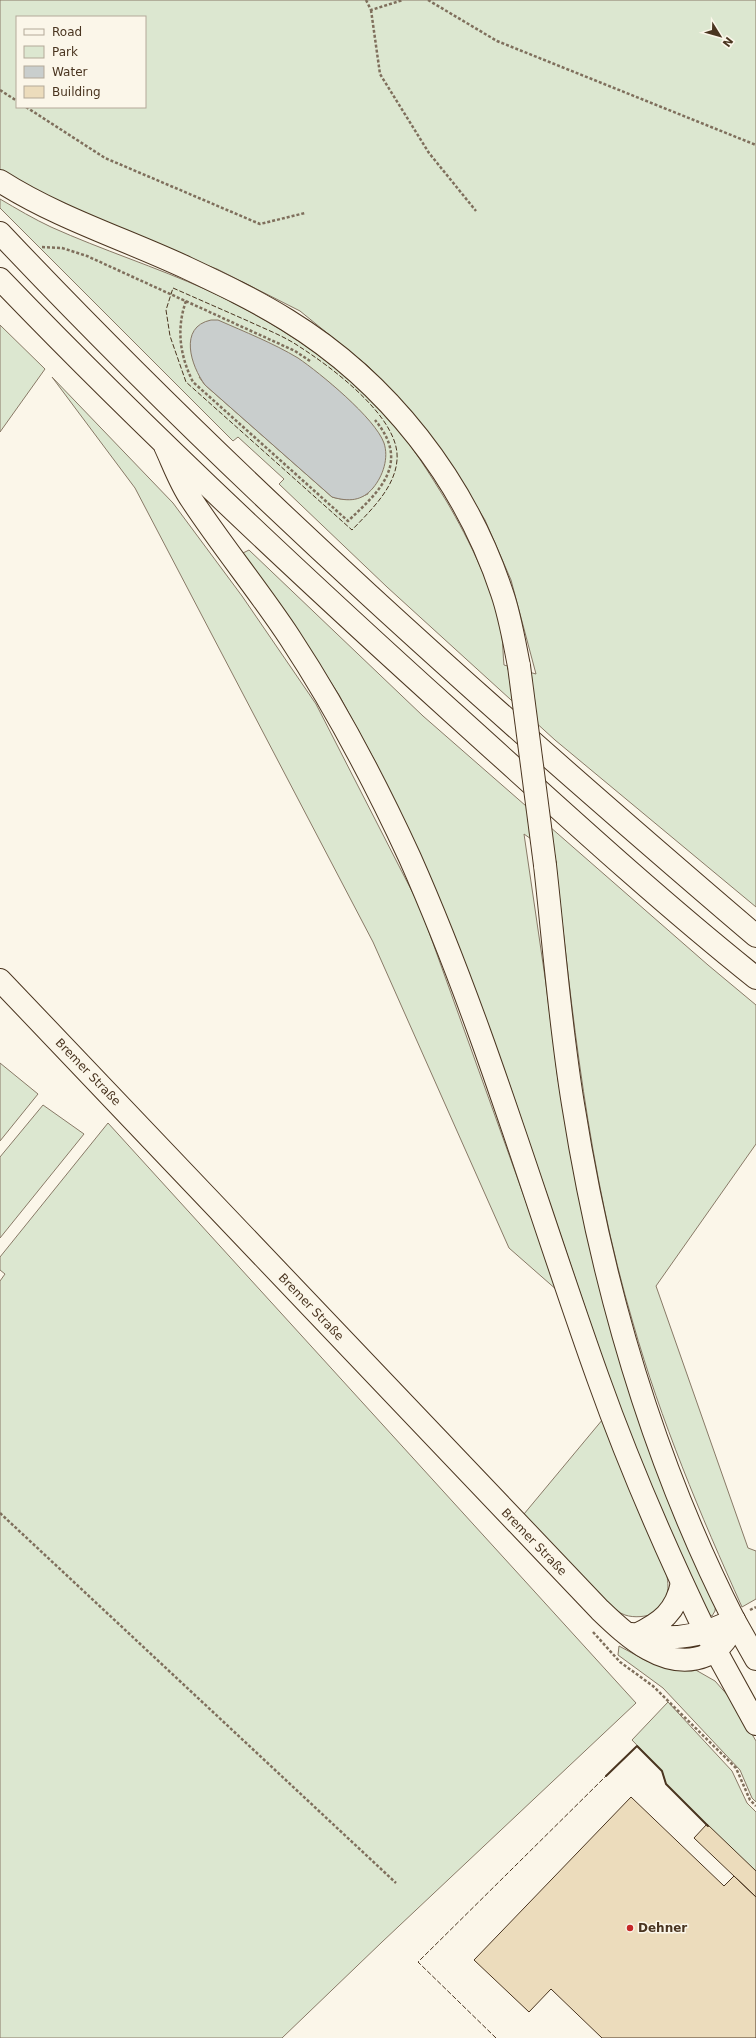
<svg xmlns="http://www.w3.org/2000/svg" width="756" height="2038" viewBox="0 0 756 2038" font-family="'DejaVu Sans',sans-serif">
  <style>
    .green { fill: #dce7d0; stroke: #887966; fill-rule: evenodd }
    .water { fill: #c9cecd; stroke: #887966 }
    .building { fill: #ecdcbc; stroke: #4a3520 }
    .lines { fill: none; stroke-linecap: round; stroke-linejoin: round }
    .secondary-casing { stroke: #4a3520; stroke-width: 24 }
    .primary-casing { stroke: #4a3520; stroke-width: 24 }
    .highway-casing { stroke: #4a3520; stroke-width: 24 }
    .path { stroke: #7f6f5c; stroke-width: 2.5; stroke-dasharray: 3 2; stroke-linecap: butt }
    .secondary { stroke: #fbf6e9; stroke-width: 22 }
    .primary { stroke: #fbf6e9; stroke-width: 22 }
    .highway { stroke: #fbf6e9; stroke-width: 22 }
    .highway-bridge-casing { stroke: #4a3520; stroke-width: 24; stroke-linecap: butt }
    .highway-bridge { stroke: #fbf6e9; stroke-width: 22 }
    .fence { stroke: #4a3520; stroke-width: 1; stroke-dasharray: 5 2; stroke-linecap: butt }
    .wall { stroke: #4a3520; stroke-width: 2 }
    .poi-dot { fill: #c62828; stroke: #fbf6e9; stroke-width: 1.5 }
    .labels { text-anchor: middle; stroke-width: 3; stroke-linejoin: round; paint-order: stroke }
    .street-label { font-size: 12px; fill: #4a3520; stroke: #fbf6e9 }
    .poi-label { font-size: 12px; font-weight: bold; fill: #4a3520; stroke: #fbf6e9; text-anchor: start }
  </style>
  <rect width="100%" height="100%" fill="#fbf6e9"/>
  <path class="green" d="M0,0H756V907L555,740L387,587L279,484L284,479L238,437L233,441L0,208V199C17,209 34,219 51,227C102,250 156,267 207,290C272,320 341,364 388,418C411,443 429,473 447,502C468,538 497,595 502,636C503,646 503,656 504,665L536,674L511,580L485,520L449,461L420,422L369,367L300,311L217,269L117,232L0,173ZM17,17H145V107H17ZM298,359L332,385L357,408L368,494C354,500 346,501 332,497L205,385L199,377Z
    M0,325L45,369L0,432Z
    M52,377L173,503L242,596L316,704L420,907L558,1291L509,1248L373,942L135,488Z
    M249,550L423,716L708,965L756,1005V1144L656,1286L748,1548L756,1551V1599L742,1607C700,1514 661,1421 633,1323C588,1171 572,1013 555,856L524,834L546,984L558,1080L582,1204L716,1602L715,1611L712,1616L708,1614L650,1487L608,1375L508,1080L439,899L376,763L339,695L293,623L243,553Z
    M0,1063L38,1094L0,1141Z
    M43,1105L84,1134L0,1238V1157Z
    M108,1123L636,1703L382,1942L282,2038H0V1281L5,1274L0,1270V1257Z
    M603,1419L667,1576C669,1588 669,1607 655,1613C646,1617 634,1618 625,1615C605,1609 542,1534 524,1514Z
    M619,1646L647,1661L675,1668L694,1669L715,1681L731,1699L756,1741V1802L752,1798L740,1770L663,1688L618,1655Z
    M668,1702L732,1771L747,1803L756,1812V1873L666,1784L662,1771L632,1740Z"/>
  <path class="water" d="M211,320H218C245,332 273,343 298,358C320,373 375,418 384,443C389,458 383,476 373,488C362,501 349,502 332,497L205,385C191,366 178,327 211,320Z"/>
  <path class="building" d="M631,1797L724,1886L734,1876L756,1897V2038H602L551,1989L529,2012L474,1960Z
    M707,1824L756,1871V1897L694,1838Z"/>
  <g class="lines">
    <g class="secondary-casing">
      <path id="secondary" d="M0,980L600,1610C627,1636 666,1673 707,1655C721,1649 731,1635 734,1620
        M632,1634C664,1640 694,1639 723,1625
        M636,1635C661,1623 676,1612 682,1583"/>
    </g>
    <g class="primary-casing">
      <path id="primary" d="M734,1620L756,1659
        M706,1633L756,1724"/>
    </g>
    <g class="highway-casing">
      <path id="highway" d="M0,181C58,218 125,239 187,268C221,284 255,300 287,320C388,382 465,481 502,593C510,616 514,641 519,666
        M0,233C236,483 494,712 756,936
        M0,279C145,430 297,572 452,712C552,802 651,894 756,978
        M165,446C173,463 180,483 191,499C222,546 259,591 290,638C336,708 375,782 410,858C485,1027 536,1205 598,1378C629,1465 666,1550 706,1633
        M545,865C554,945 560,1025 573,1104C601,1281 652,1459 734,1620"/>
    </g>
    <path class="path" d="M366,0L371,10L403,0
      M428,0L497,41L756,145
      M371,10L380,74L429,153L476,211
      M0,90L17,101
      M26,107L105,158L260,224L305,213
      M42,247L62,248L87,256L295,351L310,361
      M186,301C176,329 180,356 193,382L348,521C380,491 411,463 375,420
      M0,1513L396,1883
      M750,1610L756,1607
      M593,1632L620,1662L653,1686L736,1768L750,1800L756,1806"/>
    <use href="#secondary" class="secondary"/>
    <use href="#primary" class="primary"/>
    <use href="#highway" class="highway"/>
    <g class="highway-bridge-casing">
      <path id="highway-bridge" d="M519,666L545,865"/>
    </g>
    <use href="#highway-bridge" class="highway-bridge"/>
    <path class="fence" d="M173,288C198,299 223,310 248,321C265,329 284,336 300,347C331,367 401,418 397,460C395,488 370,511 352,530L186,382L170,336L166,310Z
      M496,2038L418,1962L606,1776"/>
    <path class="wall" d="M606,1776L637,1746L662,1771L666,1784L708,1826"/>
  </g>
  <circle class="poi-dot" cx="630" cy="1928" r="4"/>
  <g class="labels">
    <g class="street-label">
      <text transform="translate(88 1072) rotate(46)" y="4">Bremer Straße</text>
      <text transform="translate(311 1307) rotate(46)" y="4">Bremer Straße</text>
      <text transform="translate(534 1542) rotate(46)" y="4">Bremer Straße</text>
    </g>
    <g class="poi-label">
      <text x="638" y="1932">Dehner</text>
    </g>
  </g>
  <rect x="16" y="16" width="130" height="92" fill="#fbf6e9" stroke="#b4a999"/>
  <rect x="24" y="29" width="20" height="6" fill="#fbf6e9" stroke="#b4a999"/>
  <text x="52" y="36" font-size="12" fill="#4a3520">Road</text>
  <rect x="24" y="46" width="20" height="12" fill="#dce7d0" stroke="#b4a999"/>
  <text x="52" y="56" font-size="12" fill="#4a3520">Park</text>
  <rect x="24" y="66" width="20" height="12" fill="#c9cecd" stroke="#b4a999"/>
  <text x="52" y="76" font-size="12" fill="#4a3520">Water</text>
  <rect x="24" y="86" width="20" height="12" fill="#ecdcbc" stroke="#b4a999"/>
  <text x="52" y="96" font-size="12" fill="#4a3520">Building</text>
  <g transform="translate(720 36) rotate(127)" stroke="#fbf6e9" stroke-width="3" paint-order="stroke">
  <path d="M0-3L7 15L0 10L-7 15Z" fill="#4a3520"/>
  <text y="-6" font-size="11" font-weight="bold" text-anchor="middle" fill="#4a3520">N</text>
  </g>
</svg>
